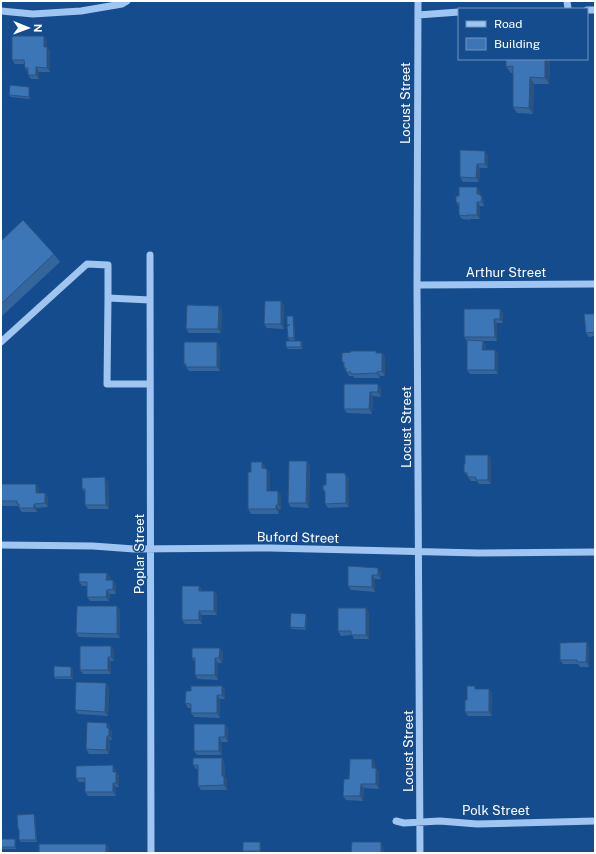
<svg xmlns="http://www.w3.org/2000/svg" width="596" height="854" viewBox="0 0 596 854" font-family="'Public Sans',sans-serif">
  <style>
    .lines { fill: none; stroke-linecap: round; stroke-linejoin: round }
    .minor { stroke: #9fc5f0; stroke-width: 7 }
    .wall { fill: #34659d }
    .shaded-wall { fill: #2b5380 }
    .building { fill: #3d76b7; stroke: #2b5380 }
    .labels { text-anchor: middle; stroke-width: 3; stroke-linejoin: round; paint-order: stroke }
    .street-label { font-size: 13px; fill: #fff; stroke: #154c8e }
  </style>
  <rect width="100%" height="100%" fill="#154c8e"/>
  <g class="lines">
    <path class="minor" d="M418,1L417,285L420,853
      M567,1L568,9
      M587,10H595
      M1,11L33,14L81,11L122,4L127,1
      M418,15L459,12
      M150,255L151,853
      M417,285L595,284
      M150,300L108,298L107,384H150
      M1,342L87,264L108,265V298
      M1,545L93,546L134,549L270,548L479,553L595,552
      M396,821L404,823L440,821L477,824L595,821"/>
  </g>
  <path class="wall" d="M47,40V47L50,52V72H39V79H31L28,75V72L25,68V64H15L12,60Z
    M550,60L549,84H534L533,114L517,113L513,107V73H511L506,67Z
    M29,87L30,89V99L11,97L9,95Z
    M488,155V168H480L479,182H463L460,177Z
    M480,191V194L484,201V206H480V219H470V220L462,219L459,215V207L456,202L459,196Z
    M1,241L54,254L60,262L1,317Z
    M281,301L284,306V329L267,328L264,324Z
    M500,309L503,313V323H497V341H483L486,345L485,350H495L498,355V374H470L467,370V341L464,337Z
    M222,310L221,333H189L186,329Z
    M595,314V336L589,337L586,333Z
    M293,316L294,318L295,340L290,341L303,343L302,349H288L286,347L290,341L288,338L287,325Z
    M220,347V371H189L184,364Z
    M376,351L377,353H382L385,357V376H380V378H354L353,376H349L344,368V365L342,362L351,352Z
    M344,384L381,388V397L373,396L372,414L347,413L344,409Z
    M488,455L491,459V484H479L477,481H471L464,472Z
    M310,465L309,508L291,507L288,503Z
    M265,466V469L270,473V491L281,495V509H279V514H251L248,509L251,472Z
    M345,473L349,479V507L328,508L325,504V493L323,490L326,485Z
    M108,482L109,509H88L85,505V493L82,489Z
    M1,487L39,488V493H45L48,497V507L37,508V512H22L19,508V506H1Z
    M348,566L381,572V579H375V592L351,590L348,586Z
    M107,573L110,577L109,580H113L116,584V594H110L109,601H90L87,597V586H82L79,582Z
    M199,586L202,590V591H214L217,595V615H202V624H185L182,620Z
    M117,606L120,611V638L79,637L76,633Z
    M369,612V639H354L352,635L341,636L338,631Z
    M306,614L307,616L306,630L292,629L290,627Z
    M589,647V667H580L578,664H563L560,660Z
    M220,648L223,653L222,663H218V680L198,679L195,675V662L192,658Z
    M114,650V661H111V674H83L80,670Z
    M71,667L73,669V679H55L54,677Z
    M106,683L109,687L108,716L78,714L75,710Z
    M222,686L225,690V699H220V718L194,717L191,713V708H188L185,703L191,691Z
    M477,689L492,693V716H468L465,712L467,700Z
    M107,723L110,727V729L112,732V740H110L109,754H89L86,749Z
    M225,724L228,728V742H222V755H197L194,751Z
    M222,758L224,762L225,777L227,780V790H201L198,786V769H196L193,765Z
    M375,763V768L379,772V789L364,788L363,801L346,800L343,796L349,779Z
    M116,770V772L119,776V787H116V796H88L85,792V782H79L76,778Z
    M35,816L37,842H21L19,840V831L18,829Z
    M1,839L16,841V849H2L1,847Z
    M260,842L261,844V853H244L243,851Z"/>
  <path class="shaded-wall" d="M44,36L47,40V52L44,47Z
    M47,47L50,52V72L47,68Z
    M545,59H549L550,60L549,84L545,78Z
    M36,67L39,72V79L36,75Z
    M530,77L534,84L533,114L529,108Z
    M29,87L30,89V99L29,97Z
    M485,151L488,155V168L485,164Z
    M477,164L480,168L479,182L476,178Z
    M477,187L480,191V194L484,201V206L477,194Z
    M477,202L480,206V219L477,215Z
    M281,301L284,306V329L281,324Z
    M219,306L222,310L221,333L218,329Z
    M500,309L503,313V323L500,319Z
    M293,316L294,318L295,340L294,338Z
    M494,319L497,323V341L495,337Z
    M301,341L303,343L302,349L301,347Z
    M483,341L486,345L485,355L482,350Z
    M217,342L220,347V371L217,367Z
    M495,350L498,355V374L495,370Z
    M382,353L385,357V376L382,371Z
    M377,372L380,376V378L377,373Z
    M378,384L381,388V397L378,392Z
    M370,392L373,396L372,414L369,409Z
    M488,455L491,459V484L488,480Z
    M307,461L310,465L309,508L306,503Z
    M262,462L265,466V473L262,468Z
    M267,469L270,473V495L267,491Z
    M345,473L349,479V507L346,503Z
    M105,477L108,482L109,509L106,505Z
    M36,484L39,488V497L36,493Z
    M278,491L281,495V509L278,505Z
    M45,493L48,497V507L45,503Z
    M34,504L37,508V512L34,508Z
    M276,505L279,509V514L276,509Z
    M378,568L381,572V579L378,575Z
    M107,573L110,577L109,584L106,580Z
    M372,575L375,579V592L372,587Z
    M113,580L116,584V594L113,589Z
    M199,586L202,590V596L199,591Z
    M107,590L110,594L109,601L106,597Z
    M214,591L217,595V615L214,611Z
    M117,606L120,611V638L117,634Z
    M366,608L369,612V639L366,635Z
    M199,611L202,615V624L199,620Z
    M306,614L307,616L306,630L305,628Z
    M587,642L589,647V667L586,662Z
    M111,646L114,650V661L111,657Z
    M220,648L223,653L222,663L219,658Z
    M108,657L111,661V674L108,670Z
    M215,658L218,663V680L215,675Z
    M71,667L73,669V679L71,677Z
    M106,683L109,687L108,716L105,712Z
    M222,686L225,690V699L222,695Z
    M489,689L492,693V716L489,712Z
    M217,695L220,699V718L217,713Z
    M107,723L110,727V729L112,732V740L109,736L107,728Z
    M225,724L228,728V742L225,737Z
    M107,736L110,740L109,754L106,750Z
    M219,737L222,742V755L219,751Z
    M222,758L224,762L225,777L227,780V790L224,785L222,776Z
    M372,759L375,763V772L372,768Z
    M113,765L116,770V777L113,772Z
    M376,768L379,772V789L376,784Z
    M116,772L119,776V787L116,783Z
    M113,783L116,787V796L113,792Z
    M361,784L364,788L363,801L360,796Z
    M34,814L35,816L37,842L36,840Z
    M15,839L16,841V849L15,847Z
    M260,842L261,844V853L260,851Z
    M381,842L383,846L384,853H381Z
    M106,844L109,848V853H106Z"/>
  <path class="building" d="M12,36H44V47H47V68L36,67V75H28V68H25L24,60H12Z
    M506,59H545V78L530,77L529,108L513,107V66L506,67Z
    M10,85L29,87V97L9,95Z
    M460,150L485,151V164H477L476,178L460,177Z
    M459,187H477V194H480V196H482L481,202H477V215H467V216L459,215V203L456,202V196H459Z
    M23,220L54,254L1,304V241Z
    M265,301H281V324H264Z
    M187,305L219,306L218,329H186Z
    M464,309H500V319H494L495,337H464Z
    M584,314H595V332L586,333Z
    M287,316H293L294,338H288L287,326L290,325H287Z
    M467,340L483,341L482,350H495V370H467Z
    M286,341H301V347H286Z
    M184,342H217V367H186V364H184Z
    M351,351H376V353H382V371L377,372V373L351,374V372H346V368H344V362H342V353L351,352Z
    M344,384H378V392H370L369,409H344Z
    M465,455H488V480H476V477H468L467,473L464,472V464H465Z
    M289,461H307L306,503H288Z
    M251,462H262V468L267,469V491H278V505H276V509H248V472H251Z
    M326,473H345V475H346V503L325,504V491L323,490V485H326Z
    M105,477L106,505H85V489H82V478Z
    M1,484H36V493H45V503L34,504V508H19V504H17V501H1Z
    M348,566L378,568V575H372V587L348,586Z
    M79,573H107L106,580H113V589L107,590L106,597H87V582H79Z
    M182,586H199V591H214V611H199V620H182Z
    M77,606H117V634L76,633Z
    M338,608H366V635H351V631H338Z
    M291,613L306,614L305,628L290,627Z
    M587,642L586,662H577V660H560V643Z
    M80,646H111V657H108V670H80Z
    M192,648H220L219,658H215V675H195V658H192Z
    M54,666L71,667V677H54Z
    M76,682L106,683L105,712L75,710Z
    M191,686H222V695H217V713H191V704L185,703L186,691H191Z
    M467,686H475V689H489V712H465V700H467Z
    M87,722L107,723V728H109V736H107L106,750L86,749Z
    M194,724H225V737H219V751H194Z
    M193,758H222V776H224V785L198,786V765H193Z
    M350,759H372V768H376V784H361L360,796H343L344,779H349Z
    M113,765V772H116V783H113V792H85V778H76V766Z
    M34,814L36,840H19V829H18L17,815Z
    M1,839H15V847H1Z
    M243,842H260V851H243Z
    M352,842H381V853H351Z
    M39,844H106V853H39Z
    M250,852H256V853H250Z"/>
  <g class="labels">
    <g class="street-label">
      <text transform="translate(405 103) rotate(-90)" y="5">Locust Street</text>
      <text x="506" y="277">Arthur Street</text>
      <text transform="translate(406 427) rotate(-90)" y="5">Locust Street</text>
      <text transform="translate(298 537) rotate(1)" y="5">Buford Street</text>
      <text transform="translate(139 554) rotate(-90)" y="5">Poplar Street</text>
      <text transform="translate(408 751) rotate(-90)" y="5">Locust Street</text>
      <text x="496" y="815">Polk Street</text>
    </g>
  </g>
  <rect width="596" height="854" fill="none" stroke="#ffffff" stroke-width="4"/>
  <rect x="458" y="8" width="130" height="52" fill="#154c8e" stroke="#7394bb"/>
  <rect x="466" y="21" width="20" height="6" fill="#9fc5f0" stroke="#7394bb"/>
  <text x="494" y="28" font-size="12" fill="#ffffff">Road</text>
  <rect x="466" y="38" width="20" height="12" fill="#3d76b7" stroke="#7394bb"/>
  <text x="494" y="48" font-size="12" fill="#ffffff">Building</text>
  <g transform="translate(28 28) rotate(91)" stroke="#154c8e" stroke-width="3" paint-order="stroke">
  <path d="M0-3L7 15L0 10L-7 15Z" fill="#ffffff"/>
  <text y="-6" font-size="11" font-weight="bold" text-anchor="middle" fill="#ffffff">N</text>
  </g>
</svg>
